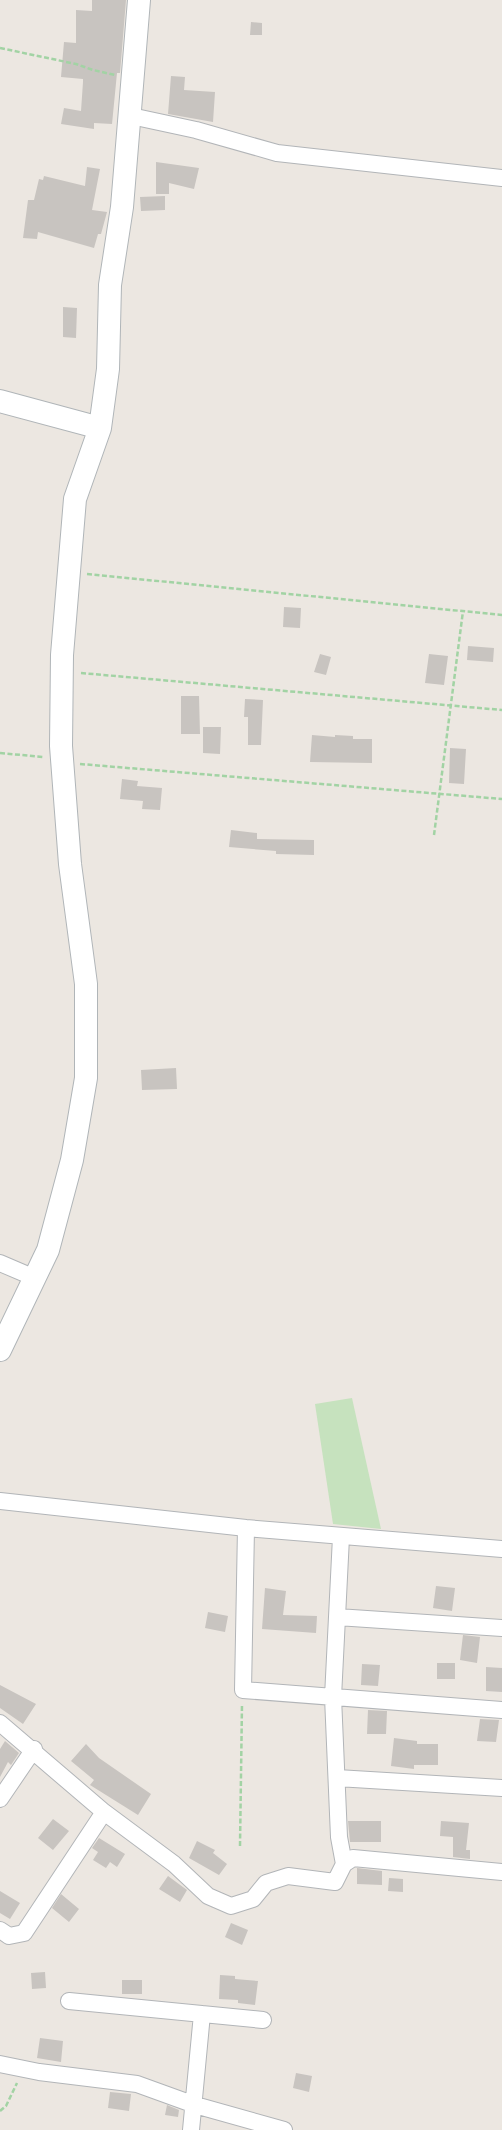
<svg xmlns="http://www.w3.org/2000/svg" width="502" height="2130" viewBox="0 0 502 2130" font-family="Inter,sans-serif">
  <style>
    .green { fill: #c6e2be }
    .building { fill: #c8c4c0 }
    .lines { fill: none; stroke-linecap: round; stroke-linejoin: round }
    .street-casing { stroke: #b2b5b8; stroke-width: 18 }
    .secondary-casing { stroke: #b0b5b8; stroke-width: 24 }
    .path { stroke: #a2d3a4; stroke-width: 2.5; stroke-dasharray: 5 2.5; stroke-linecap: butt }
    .street { stroke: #fff; stroke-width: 16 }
    .secondary { stroke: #fff; stroke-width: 22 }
  </style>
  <rect width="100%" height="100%" fill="#ece7e1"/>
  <path class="green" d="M352,1398L381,1529L333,1524L315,1404Z"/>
  <path class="building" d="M92,0H126L120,73H117L112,124L94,123V129L61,124L64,108L81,111L83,82V79L61,77L64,42L76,43V10L92,11Z
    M251,22L262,23V35H250Z
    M171,76L185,77L184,90L215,92L213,122L168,114Z
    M156,162L199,168L194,189L169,183V194H156Z
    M87,167L100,169L92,210L107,212L101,234H98L94,248L38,232L37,239L23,238L28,200H34L39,179L43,180L44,176L85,186Z
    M165,196V210L141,211L140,197Z
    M63,307L77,308L76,338L63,337Z
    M284,607L301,608L300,628L283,627Z
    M468,646L494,648L493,662L467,660Z
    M320,654L331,657L326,675L314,672Z
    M429,654L448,656L444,685L425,683Z
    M181,696H199L200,734H181Z
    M245,699L263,700L261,745H248V717H244Z
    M203,727H221L220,754L203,753Z
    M312,735L335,737V735L353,736V739H372V763L310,762Z
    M450,748L466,749L464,784L449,783Z
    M122,779L138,781L137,786L162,788L160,810L142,809L143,801L120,799Z
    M231,830L257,833V839L314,840V855L276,854V851L229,847Z
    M176,1068L177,1089L142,1090L141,1070Z
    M436,1586L455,1588L452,1611L433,1608Z
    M265,1588L286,1591L283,1615L317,1616L316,1633L262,1629Z
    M208,1612L228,1616L225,1632L205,1628Z
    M463,1635L480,1637L477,1663L460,1660Z
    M437,1663H455V1679H437Z
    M362,1664L380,1665L378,1686L361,1685Z
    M486,1667L502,1668V1692L486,1691Z
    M0,1685L36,1704L23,1724L0,1708Z
    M368,1710L387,1711L386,1734H367Z
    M480,1719L499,1720L496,1742L477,1741Z
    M394,1738L417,1741V1744H438V1765H414V1769L391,1766Z
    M5,1741L19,1753L11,1765L8,1762L0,1777V1749Z
    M86,1744L99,1758L151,1794L138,1815L90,1785L94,1780L71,1761Z
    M53,1819L69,1831L53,1850L38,1838Z
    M348,1821H381V1842H350Z
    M441,1821L469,1823L466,1850H470V1859L453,1857V1837L440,1836Z
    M99,1838L125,1854L117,1867L110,1862L106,1868L93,1860L98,1852L92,1848Z
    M197,1841L215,1850L213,1853L227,1864L219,1875L189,1858Z
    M357,1868L382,1871V1885L357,1884Z
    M168,1876L187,1890L180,1902L159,1889Z
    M389,1878L403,1879V1892L388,1891Z
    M0,1891L20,1903L10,1919L0,1913Z
    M61,1894L79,1909L69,1922L52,1908Z
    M231,1923L248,1930L242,1945L225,1937Z
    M45,1972L46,1988L32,1989L31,1973Z
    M220,1975L235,1976V1979L258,1981L255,2005L238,2003V2000L219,1999Z
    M122,1980H142V1994H122Z
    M40,2038L63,2041L61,2062L37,2058Z
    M296,2073L312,2076L309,2092L293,2088Z
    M110,2092L131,2094L129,2111L108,2108Z
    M167,2105L179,2110L178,2117L165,2115Z"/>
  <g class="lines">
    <g class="street-casing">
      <path id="street" d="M131,116L196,130L277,153L502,178
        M0,1263L35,1278
        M0,1501L246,1528L502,1549
        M246,1528L243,1690L502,1710
        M341,1537L333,1697L339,1837L344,1864
        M337,1617L502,1628
        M0,1723L104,1812L174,1864L208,1896L231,1906L253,1899L266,1883L288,1876L335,1882L344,1864L353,1858L502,1872
        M337,1778L502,1788
        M0,1799L34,1749
        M0,1930L9,1936L24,1933L104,1812
        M69,2001L263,2020
        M0,2064L39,2072L137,2084L195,2105L284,2130
        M191,2130L202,2014"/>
    </g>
    <g class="secondary-casing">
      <path id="secondary" d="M0,401L100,428
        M0,1350L48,1250L72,1160L86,1078V984L70,864L61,746L62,655L75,499L100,428L108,369L110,285L122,207L139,0"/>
    </g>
    <path class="path" d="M0,48L76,64L93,70L115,75
      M87,574L502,615
      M81,673L502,710
      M0,753L43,757
      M80,764L502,799
      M434,835L463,611
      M240,1846L242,1704
      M0,2111L6,2106L17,2083"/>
    <use href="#street" class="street"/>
    <use href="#secondary" class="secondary"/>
  </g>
</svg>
